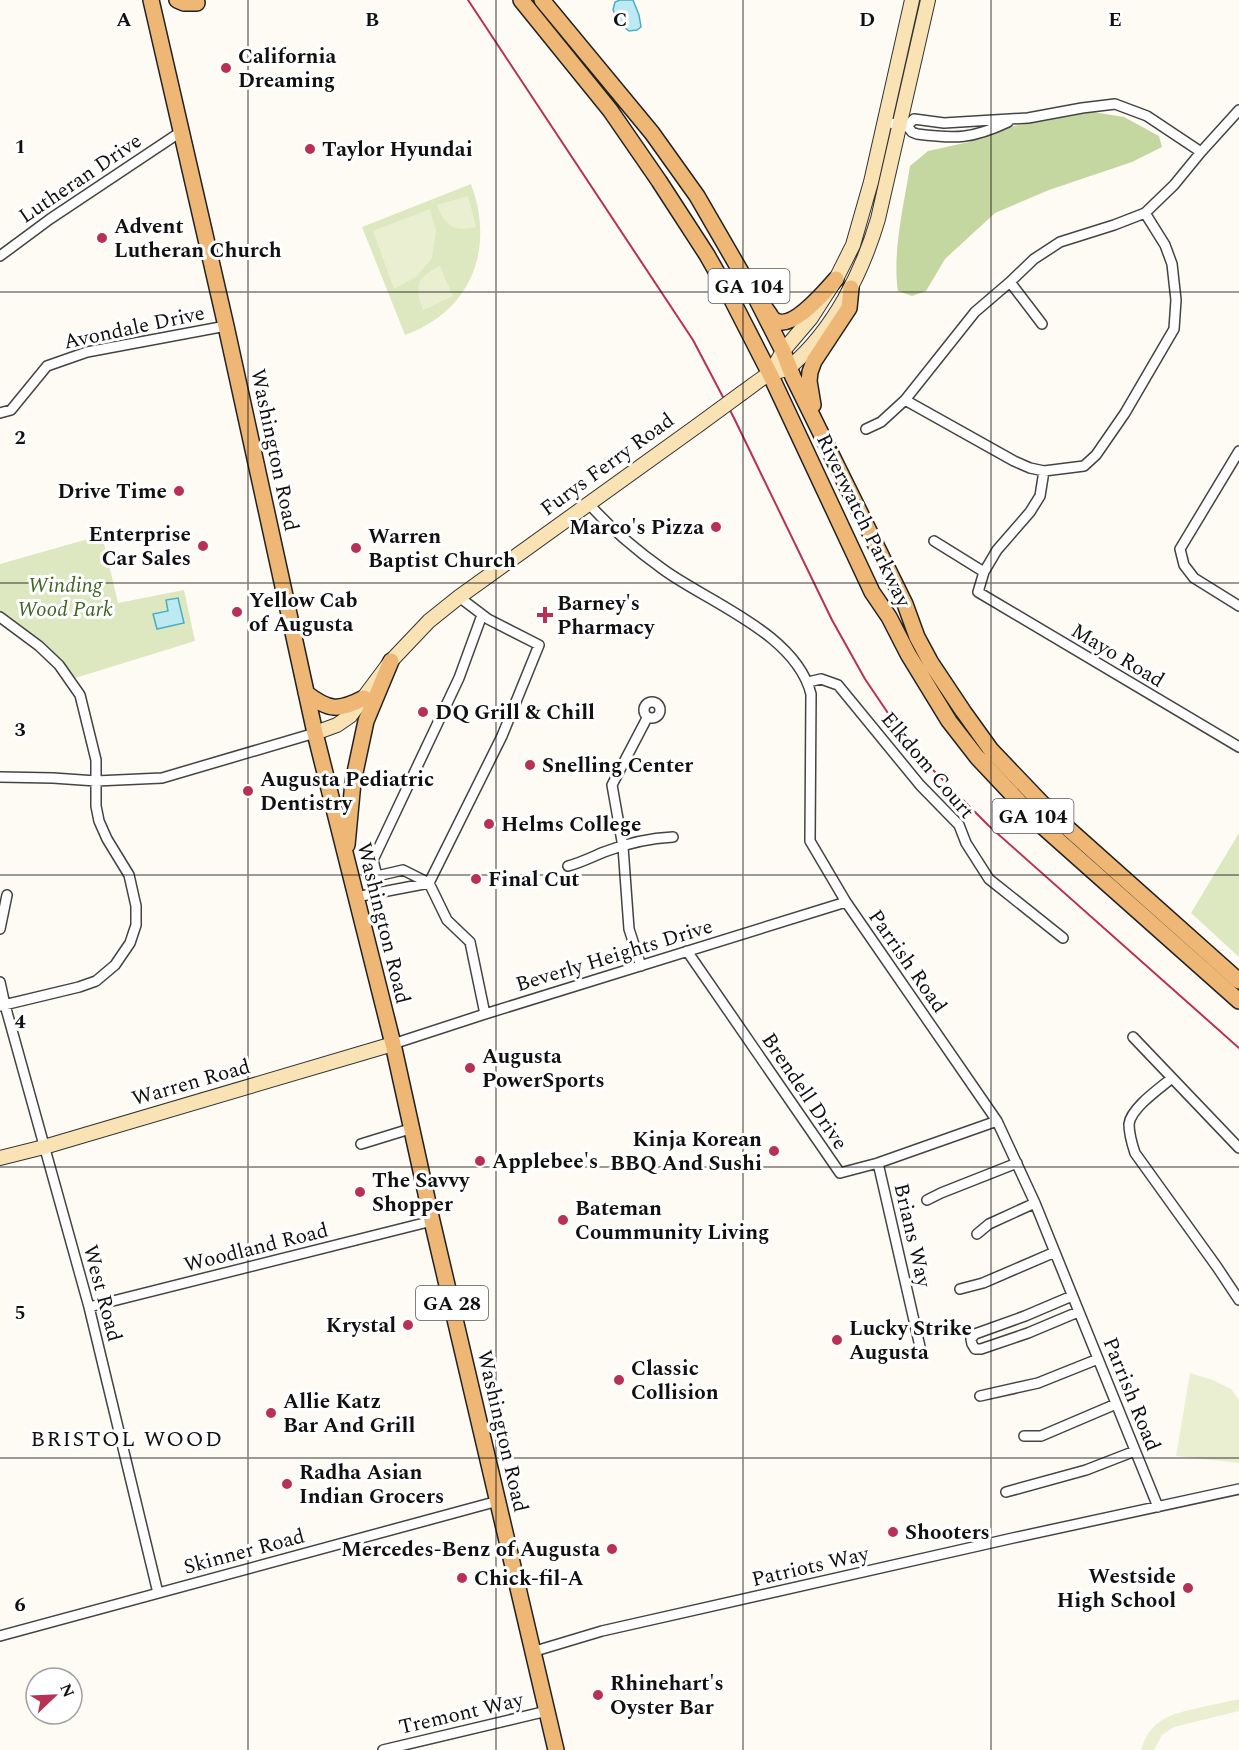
<svg xmlns="http://www.w3.org/2000/svg" width="1239" height="1750" viewBox="0 0 1239 1750" font-family="Spectral,serif">
  <style>
    .green { fill: #dde8c0 }
    .forest { fill: #c5d7a0 }
    .pitch { fill: #ebefd1 }
    .water { fill: #bdeaf2; stroke: #49aec5; stroke-width: 1.5 }
    .lines { fill: none; stroke-linecap: round; stroke-linejoin: round }
    .street-casing { stroke: #444; stroke-width: 12 }
    .secondary-casing { stroke: #333; stroke-width: 16 }
    .primary-casing { stroke: #222; stroke-width: 18 }
    .street { stroke: #fff; stroke-width: 9 }
    .secondary { stroke: #f9e3b5; stroke-width: 14 }
    .primary { stroke: #efb775; stroke-width: 15 }
    .rail { stroke: #b83155; stroke-width: 2 }
    .secondary-bridge-casing { stroke: #333; stroke-width: 16; stroke-linecap: butt }
    .secondary-bridge { stroke: #f9e3b5; stroke-width: 14 }
    .grid { fill: none; stroke: #111; stroke-width: 1.5; stroke-opacity: 0.55 }
    .poi-dot { fill: #b83155; stroke: #fff; stroke-width: 2 }
    .labels { text-anchor: middle; stroke-width: 6; stroke-linejoin: round; paint-order: stroke }
    .shield { fill: #fff; stroke: #585858; stroke-width: 1.5 }
    .shield-label { font-size: 20px; font-weight: bold; fill: #111 }
    .poi-label { font-size: 21px; font-weight: bold; fill: #111; stroke: #fff; text-anchor: start }
    .street-label { font-size: 21px; fill: #111; stroke: #fff }
    .park-label { font-size: 21px; font-style: italic; fill: #406524; stroke: #fff }
    .neighbourhood-label { font-size: 22px; letter-spacing: 1.5px; fill: #111; stroke: #fff }
    .grid-label { font-size: 20px; text-anchor: middle; font-weight: bold; fill: #111; stroke: #fff; stroke-width: 6; stroke-linejoin: round; paint-order: stroke }
  </style>
  <rect width="100%" height="100%" fill="#fefbf5"/>
  <path class="green" d="M471,184C495,248 472,311 405,335L362,227Z
    M102,535L118,603L184,590L195,641L72,679L48,648L0,611V564Z
    M1239,833V957L1191,913Z"/>
  <path class="forest" d="M1093,112L1124,117L1159,136L1162,147L1132,162L1049,190L995,213L945,259L926,291L912,296L898,291C892,252 904,205 910,166L928,151L969,142L1002,128Z"/>
  <path class="pitch" d="M468,196L476,227C453,232 445,226 437,205Z
    M430,209L436,231L432,258L416,277L394,289L373,231Z
    M440,266L453,296L423,310C414,286 417,277 440,266Z
    M1190,1373L1213,1380L1231,1389L1239,1400V1463L1176,1456Z
    M1239,1699V1711L1174,1727L1162,1735L1154,1750H1141C1150,1720 1170,1714 1198,1708C1211,1705 1225,1702 1239,1699Z"/>
  <path class="water" d="M620,0H633L639,15L641,27L637,30L629,31L619,23L613,10L615,2Z
    M178,598L184,623L157,629L153,614L168,611L166,600Z"/>
  <g class="lines">
    <g class="street-casing">
      <path id="street" d="M884,122L907,126L912,132L917,134C956,139 972,139 1008,122
        M1201,152L1239,110
        M0,256L50,219L182,131
        M1010,282L1042,324
        M905,400L1014,461L1030,468L1044,471L1084,466L1096,455L1125,413L1174,329L1176,300L1172,264L1165,245L1145,213
        M0,413L11,410L47,366L87,352L226,326
        M866,429L881,422L905,400L975,312L1010,282L1034,259L1060,242L1114,225L1145,213L1174,185L1201,152L1147,116L1115,104L1082,108L1028,118L944,123L914,119L907,126
        M1239,451L1180,549L1184,565L1194,578L1239,606
        M1044,471L1040,496L1030,512L997,550L984,572L978,592L1239,747
        M588,503C611,529 636,550 664,570C710,603 796,634 811,694L810,841L846,902L997,1121L1035,1203L1158,1507
        M934,541L984,572
        M482,615L459,678L373,860L377,876L403,870L429,883L447,920L470,942L485,1014
        M0,617L39,646L59,665L80,695L96,760V806L99,821L107,839L129,875L136,906V925L130,943L115,965L96,981L79,987L0,1006
        M808,682L821,679L838,685L920,785L959,825L966,843L989,879L1063,938
        M644 710a8 8 0 1 1 16 0a8 8 0 1 1-16 0Z
        M0,777L53,778L96,781L162,778L315,733
        M568,866C580,863 592,857 604,852C625,844 651,838 673,837
        M429,883L502,736L539,645L488,619L459,597
        M356,897L429,883
        M0,929L7,895
        M687,951L840,1173L878,1163L997,1121
        M641,966L629,929L623,847L612,785L647,718
        M0,982L5,1005L89,1307L158,1593
        M1133,1037L1239,1148
        M393,1044L485,1014L846,902
        M1172,1078C1160,1088 1131,1108 1129,1124C1129,1134 1132,1144 1135,1153L1217,1267L1239,1300
        M361,1144L413,1128
        M878,1163L921,1351
        M927,1200L941,1193L1017,1163
        M977,1234L989,1224L1035,1203
        M960,1289L983,1283L1055,1252
        M1072,1296L1025,1316L975,1334L971,1339L972,1344L975,1349H981L1028,1333L1078,1312
        M89,1307L432,1221
        M980,1396L1038,1383L1098,1359
        M1024,1436H1041L1116,1404
        M1006,1492L1086,1470L1135,1451
        M0,1636L498,1501
        M532,1652L602,1631L1013,1538L1239,1489
        M383,1750L547,1711"/>
    </g>
    <g class="secondary-casing">
      <path id="secondary" d="M770,374L783,351L811,318L836,279L853,245L871,182L912,0
        M742,393C751,387 760,379 769,374C776,371 785,371 791,366C834,329 862,273 878,219L928,0
        M315,733L337,725L350,716L391,661L429,621L459,597L697,426
        M0,1158L44,1147L393,1044"/>
    </g>
    <g class="primary-casing">
      <path id="primary" d="M151,0L226,326L315,733L393,1044L432,1221L556,1750
        M177,0L184,3H197
        M521,0L610,110L659,181L707,255L728,292L770,374L872,592L889,617L908,654L949,721L977,757L1041,825L1239,1001
        M542,0L652,133L697,196L756,298L783,351L793,377L905,604L917,637L931,663L963,711L991,750L1054,816L1239,981
        M765,308C768,311 771,318 774,320C792,332 826,290 836,279
        M813,405L809,381L810,372L814,361L849,308L851,288
        M306,693C329,711 339,711 364,698
        M347,845L353,782L366,721L391,661"/>
    </g>
    <use href="#street" class="street"/>
    <use href="#secondary" class="secondary"/>
    <use href="#primary" class="primary"/>
    <path class="rail" d="M468,0L693,340L734,418L832,620L865,679L896,725L934,771L989,826L1239,1048"/>
    <g class="secondary-bridge-casing">
      <path id="secondary-bridge" d="M697,426L742,393"/>
    </g>
    <use href="#secondary-bridge" class="secondary-bridge"/>
  </g>
  <path class="grid" d="M248,0V1750M496,0V1750M743,0V1750M991,0V1750M0,292H1239M0,583H1239M0,875H1239M0,1167H1239M0,1458H1239"/>
  <g class="poi-dot">
    <circle cx="226" cy="68" r="6"/>
    <circle cx="310" cy="149" r="6"/>
    <circle cx="102" cy="238" r="6"/>
    <circle cx="179" cy="491" r="6"/>
    <circle cx="716" cy="527" r="6"/>
    <circle cx="203" cy="546" r="6"/>
    <circle cx="356" cy="548" r="6"/>
    <circle cx="237" cy="612" r="6"/>
    <path d="M542 606h6v6h6v6h-6v6h-6v-6h-6v-6h6z"/>
    <circle cx="423" cy="712" r="6"/>
    <circle cx="530" cy="765" r="6"/>
    <circle cx="248" cy="791" r="6"/>
    <circle cx="489" cy="824" r="6"/>
    <circle cx="476" cy="879" r="6"/>
    <circle cx="470" cy="1068" r="6"/>
    <circle cx="774" cy="1151" r="6"/>
    <circle cx="480" cy="1161" r="6"/>
    <circle cx="360" cy="1192" r="6"/>
    <circle cx="563" cy="1220" r="6"/>
    <circle cx="408" cy="1325" r="6"/>
    <circle cx="837" cy="1340" r="6"/>
    <circle cx="619" cy="1380" r="6"/>
    <circle cx="271" cy="1413" r="6"/>
    <circle cx="287" cy="1484" r="6"/>
    <circle cx="893" cy="1532" r="6"/>
    <circle cx="612" cy="1549" r="6"/>
    <circle cx="462" cy="1578" r="6"/>
    <circle cx="1188" cy="1588" r="6"/>
    <circle cx="598" cy="1695" r="6"/>
  </g>
  <g class="labels">
    <g class="shield">
      <rect x="708.5" y="269" width="81" height="34" rx="4.5"/>
      <rect x="992.5" y="799" width="81" height="34" rx="4.5"/>
      <rect x="416" y="1286" width="72" height="34" rx="4.5"/>
    </g>
    <g class="shield-label">
      <text x="749" y="293">GA 104</text>
      <text x="1033" y="823">GA 104</text>
      <text x="452" y="1310">GA 28</text>
    </g>
    <g class="poi-label">
      <text x="238" y="63">California<tspan x="238" dy="24">Dreaming</tspan></text>
      <text x="322" y="156">Taylor Hyundai</text>
      <text x="114" y="233">Advent<tspan x="114" dy="24">Lutheran Church</tspan></text>
      <text x="167" y="498" text-anchor="end">Drive Time</text>
      <text x="704" y="534" text-anchor="end">Marco's Pizza</text>
      <text x="191" y="541" text-anchor="end">Enterprise<tspan x="191" dy="24">Car Sales</tspan></text>
      <text x="368" y="543">Warren<tspan x="368" dy="24">Baptist Church</tspan></text>
      <text x="249" y="607">Yellow Cab<tspan x="249" dy="24">of Augusta</tspan></text>
      <text x="557" y="610">Barney's<tspan x="557" dy="24">Pharmacy</tspan></text>
      <text x="435" y="719">DQ Grill &amp; Chill</text>
      <text x="542" y="772">Snelling Center</text>
      <text x="260" y="786">Augusta Pediatric<tspan x="260" dy="24">Dentistry</tspan></text>
      <text x="501" y="831">Helms College</text>
      <text x="488" y="886">Final Cut</text>
      <text x="482" y="1063">Augusta<tspan x="482" dy="24">PowerSports</tspan></text>
      <text x="762" y="1146" text-anchor="end">Kinja Korean<tspan x="762" dy="24">BBQ And Sushi</tspan></text>
      <text x="492" y="1168">Applebee's</text>
      <text x="372" y="1187">The Savvy<tspan x="372" dy="24">Shopper</tspan></text>
      <text x="575" y="1215">Bateman<tspan x="575" dy="24">Coummunity Living</tspan></text>
      <text x="396" y="1332" text-anchor="end">Krystal</text>
      <text x="849" y="1335">Lucky Strike<tspan x="849" dy="24">Augusta</tspan></text>
      <text x="631" y="1375">Classic<tspan x="631" dy="24">Collision</tspan></text>
      <text x="283" y="1408">Allie Katz<tspan x="283" dy="24">Bar And Grill</tspan></text>
      <text x="299" y="1479">Radha Asian<tspan x="299" dy="24">Indian Grocers</tspan></text>
      <text x="905" y="1539">Shooters</text>
      <text x="600" y="1556" text-anchor="end">Mercedes-Benz of Augusta</text>
      <text x="1176" y="1583" text-anchor="end">Westside<tspan x="1176" dy="24">High School</tspan></text>
      <text x="474" y="1585">Chick-fil-A</text>
      <text x="610" y="1690">Rhinehart's<tspan x="610" dy="24">Oyster Bar</tspan></text>
    </g>
    <g class="street-label">
      <text transform="translate(80 178) rotate(-34)" y="7">Lutheran Drive</text>
      <text transform="translate(134 327) rotate(-12)" y="7">Avondale Drive</text>
      <text transform="translate(275 450) rotate(78)" y="7">Washington Road</text>
      <text transform="translate(607 464) rotate(-36)" y="7">Furys Ferry Road</text>
      <text transform="translate(864 520) rotate(64)" y="7">Riverwatch Parkway</text>
      <text transform="translate(1118 655) rotate(31)" y="7">Mayo Road</text>
      <text transform="translate(928 765) rotate(50)" y="7">Elkdom Court</text>
      <text transform="translate(384 923) rotate(76)" y="7">Washington Road</text>
      <text transform="translate(614 955) rotate(-17)" y="7">Beverly Heights Drive</text>
      <text transform="translate(908 961) rotate(55)" y="7">Parrish Road</text>
      <text transform="translate(191 1082) rotate(-16)" y="7">Warren Road</text>
      <text transform="translate(805 1091) rotate(56)" y="7">Brendell Drive</text>
      <text transform="translate(913 1235) rotate(77)" y="7">Brians Way</text>
      <text transform="translate(256 1247) rotate(-14)" y="7">Woodland Road</text>
      <text transform="translate(103 1293) rotate(75)" y="7">West Road</text>
      <text transform="translate(1132 1394) rotate(68)" y="7">Parrish Road</text>
      <text transform="translate(503 1431) rotate(77)" y="7">Washington Road</text>
      <text transform="translate(244 1551) rotate(-15)" y="7">Skinner Road</text>
      <text transform="translate(810 1566) rotate(-13)" y="7">Patriots Way</text>
      <text transform="translate(461 1713) rotate(-13)" y="7">Tremont Way</text>
    </g>
    <g class="park-label">
      <text x="65" y="592">Winding<tspan x="65" dy="24">Wood Park</tspan></text>
    </g>
    <g class="neighbourhood-label">
      <text x="127" y="1446">BRISTOL WOOD</text>
    </g>
  </g>
  <g class="grid-label">
    <text x="124" y="26">A</text>
    <text x="372" y="26">B</text>
    <text x="620" y="26">C</text>
    <text x="867" y="26">D</text>
    <text x="1115" y="26">E</text>
    <text x="20" y="153">1</text>
    <text x="20" y="444">2</text>
    <text x="20" y="736">3</text>
    <text x="20" y="1028">4</text>
    <text x="20" y="1319">5</text>
    <text x="20" y="1611">6</text>
  </g>
  <g transform="translate(54 1696) rotate(67)"><circle r="28" fill="#ffffff" stroke="#a0a0a0" stroke-width="1.5"/>
  <path d="M0-4.5L10 22L0 15L-10 22Z" fill="#b83155"/>
  <text y="-9" font-size="16" font-weight="bold" text-anchor="middle" fill="#111111">N</text>
  </g>
</svg>
